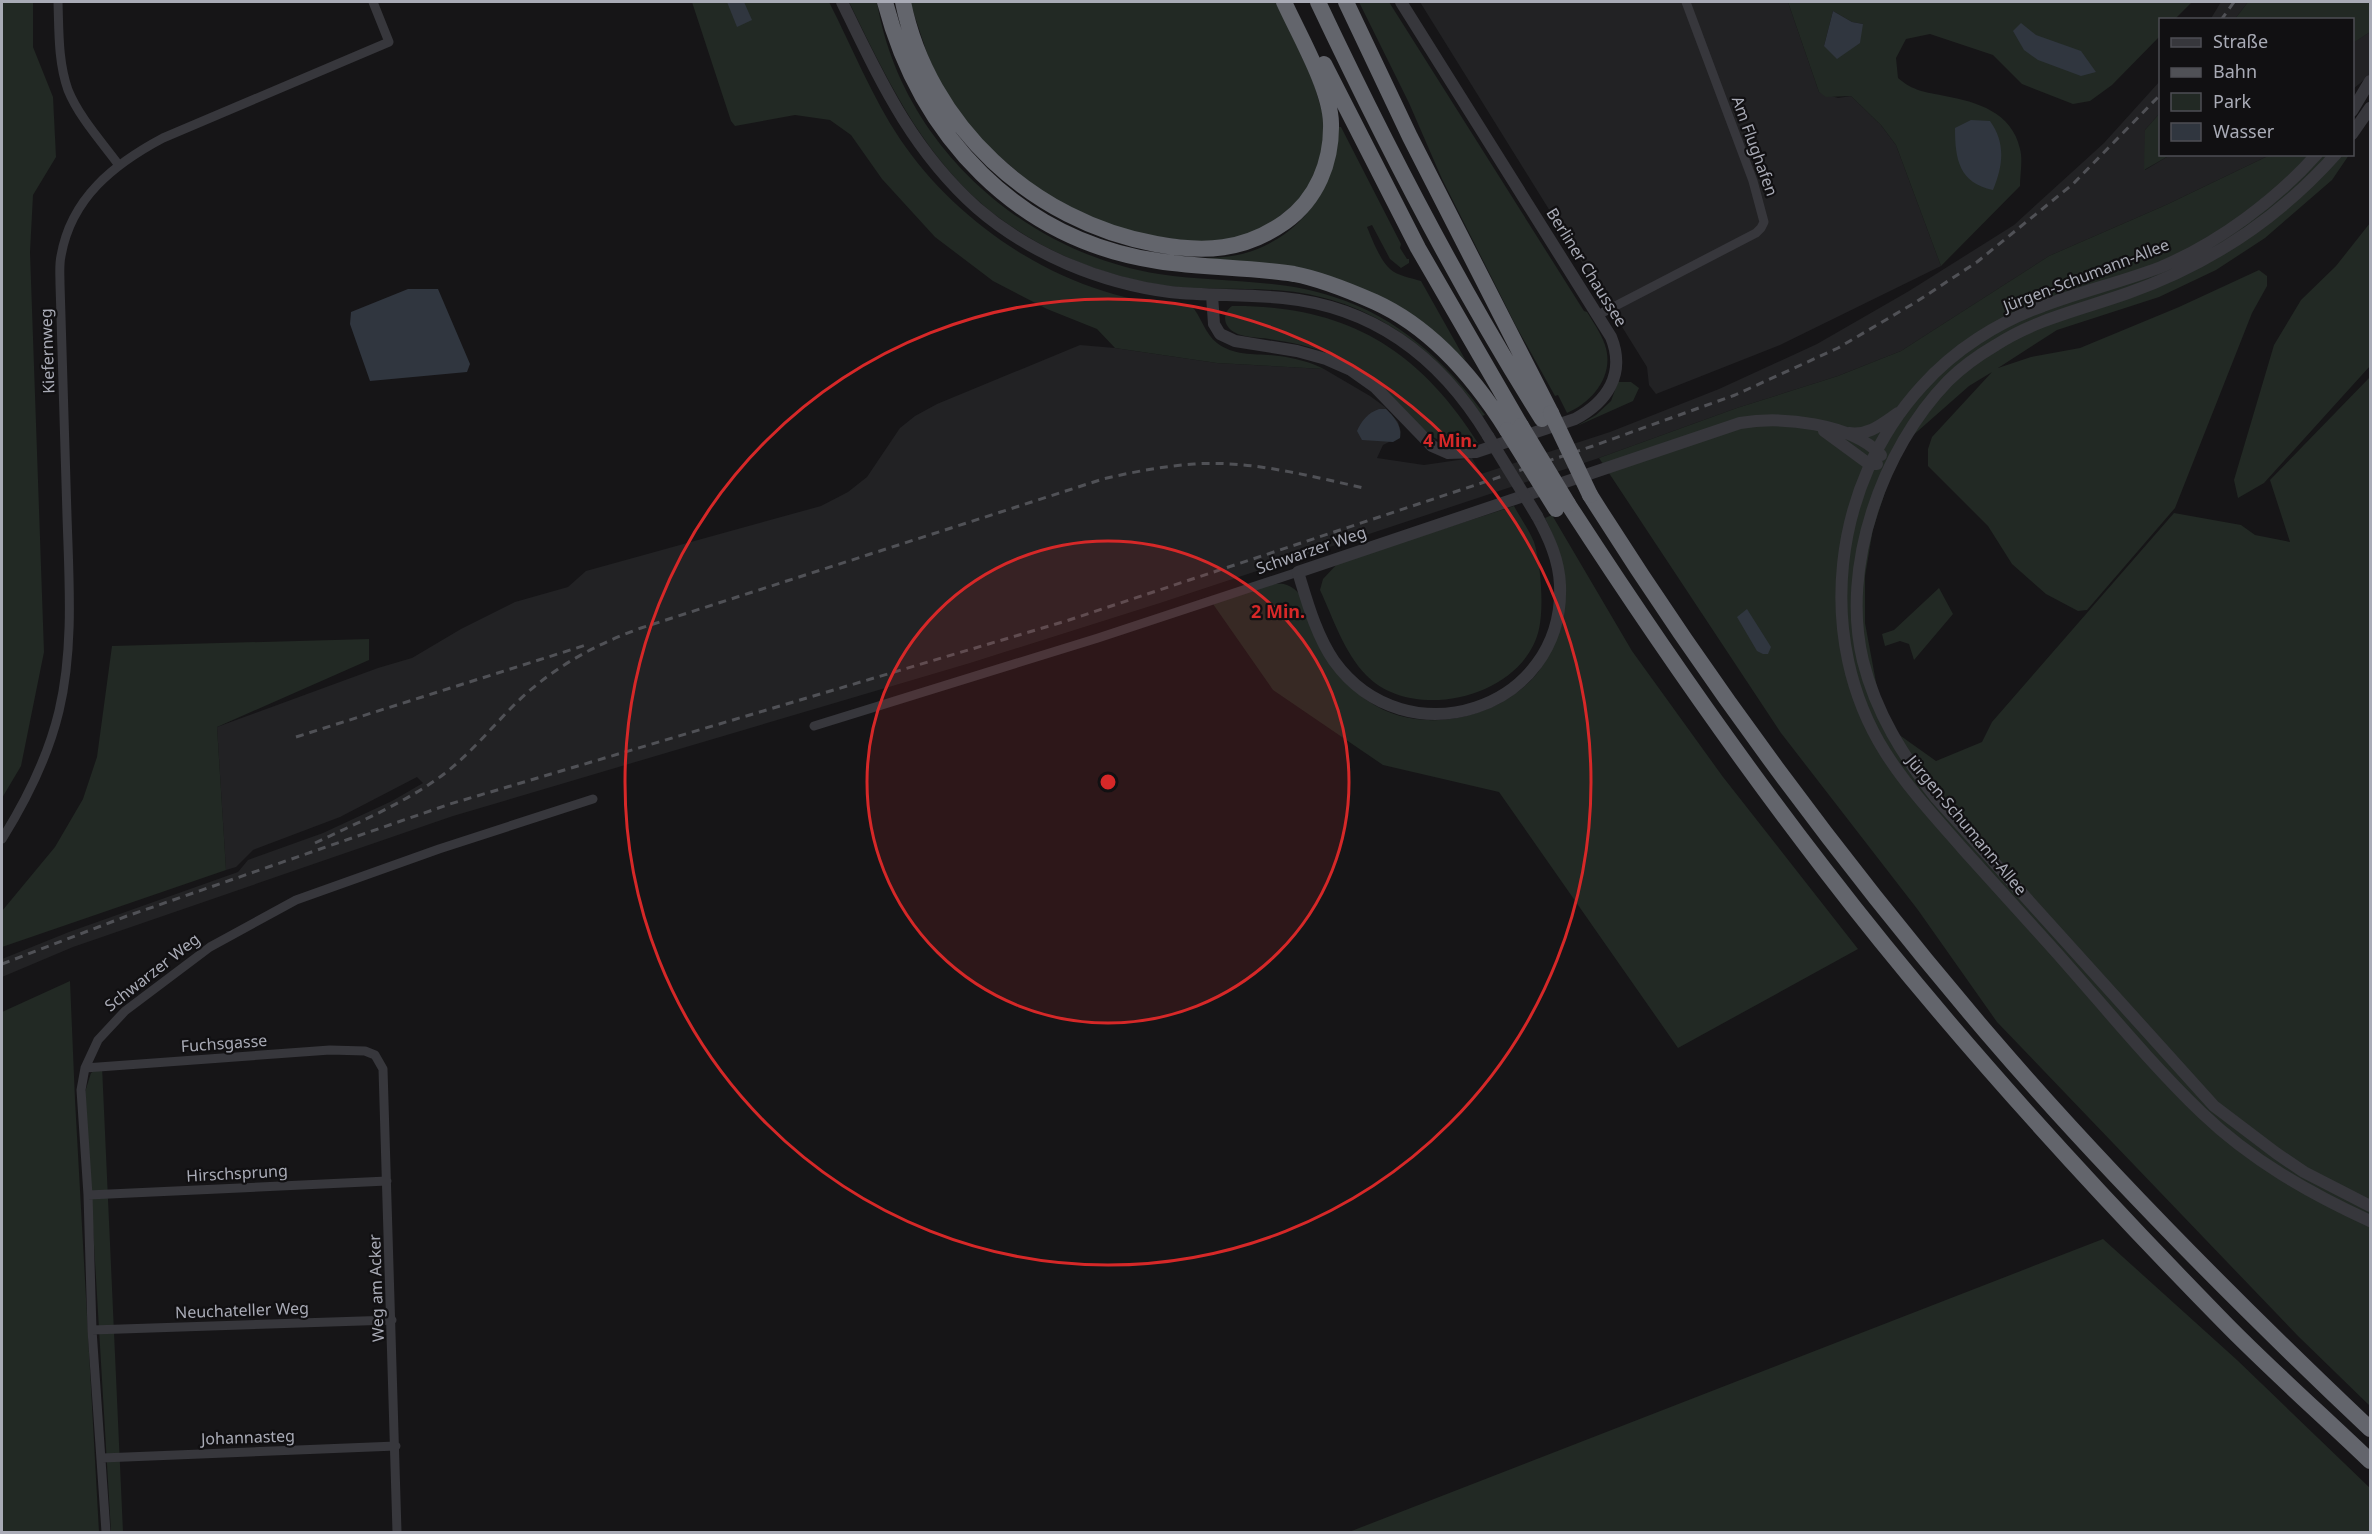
<svg xmlns="http://www.w3.org/2000/svg" width="2372" height="1534" viewBox="0 0 2372 1534" font-family="'Noto Sans',sans-serif">
  <style>
    .built { fill: #222224 }
    .green { fill: #222924; fill-rule: evenodd }
    .water { fill: #30363f }
    .lines { fill: none; stroke-linecap: round; stroke-linejoin: round }
    .minor { stroke: #37373c; stroke-width: 9 }
    .tertiary { stroke: #37373c; stroke-width: 12 }
    .motorway { stroke: #63656c; stroke-width: 16 }
    .rail { stroke: #505156; stroke-width: 3; stroke-dasharray: 8 6; stroke-linecap: butt }
    .tertiary-bridge { stroke: #37373c; stroke-width: 12 }
    .motorway-bridge { stroke: #63656c; stroke-width: 16 }
    .ring { fill: none; stroke: #d62828; stroke-width: 3 }
    .labels { text-anchor: middle; stroke-width: 4.5; stroke-linejoin: round; paint-order: stroke }
    .street-label { font-size: 16px; fill: #a9abb6; stroke: #111012 }
    .centre { fill: #d62828; stroke: #111012; stroke-width: 3 }
    .ring-label { font-size: 18px; text-anchor: middle; font-weight: bold; fill: #d62828; stroke: #111012; stroke-width: 4.5; stroke-linejoin: round; paint-order: stroke }
  </style>
  <rect width="100%" height="100%" fill="#161517"/>
  <path class="built" d="M1420,2H1788L1819,92L1838,98L1851,96L1881,125L1896,145L1941,266L1780,345L1656,394L1649,385L1647,367Z
    M2221,2H2248L2235,19L2210,20Z
    M2370,32V75L2353,89L2352,43Z
    M2160,81V113L2145,130V170L2170,155H2270L2166,205L2049,256L1901,351L1838,376L1737,408L1599,458L1160,603L970,663L453,816L73,947L2,977V959L69,932L238,872L248,860L323,833L392,801L423,783L417,777L340,817L253,850L236,867L226,870L217,727L378,668L412,658L461,629L515,602L568,587L586,571L821,506L848,492L867,477L900,428L915,416L937,404L1080,345L1115,348L1217,363L1324,369L1370,396L1385,407L1398,422L1401,432L1399,437L1383,445L1377,458L1424,465L1472,458L1481,474L1610,432L1719,389L1817,344L1909,291L2014,225L2104,143Z"/>
  <path class="green" d="M2,2H33V47L53,97L56,157L33,195L30,252L44,652L21,766L2,798Z
    M692,2H829C852,47 872,97 900,139C962,231 1078,305 1191,305C1201,316 1205,334 1217,343C1235,357 1258,353 1279,356C1295,358 1310,362 1324,369L1217,363L1115,348L1097,329L1047,309L993,281L935,237L882,179L851,135L830,120L795,115L735,126L731,121Z
    M849,2H877C900,141 1020,252 1159,274C1217,283 1277,278 1334,297C1398,317 1446,362 1485,415L1482,416C1438,348 1368,299 1286,291C1247,287 1207,291 1168,286C1100,276 1035,249 983,205C919,150 885,75 849,2Z
    M910,2H1276L1309,67L1325,122L1321,163L1301,199L1256,235L1202,243L1121,231L1047,197L977,137L940,83L927,53Z
    M1359,2H1389L1584,311L1587,312C1593,322 1601,333 1605,345C1615,375 1593,402 1567,413L1558,395L1555,396L1516,326L1442,179L1409,103Z
    M1788,2H2192L2175,19L2160,20V36L2112,85L2090,101L2073,104L2022,84L1993,55L1930,34L1906,39L1896,58L1898,78C1913,91 1925,92 1945,96C1977,102 2012,112 2020,149C2023,160 2020,175 2020,186L1941,266L1896,145L1881,125L1851,96L1826,97L1819,92ZM1833,11L1852,22L1863,24L1824,46Z
    M2248,2H2370V32L2353,43L2352,20L2235,19Z
    M2160,113V154L2170,155L2144,170L2145,130Z
    M1338,127H1341L1401,244L1400,248L1407,259H1409V263L1401,268L1390,259L1372,225L1367,227C1372,239 1380,260 1390,269C1398,276 1411,278 1421,281L1466,361L1433,332L1384,299L1191,258C1208,258 1226,258 1242,254C1300,239 1339,186 1338,127Z
    M2270,155H2349L2332,180L2265,238L2216,270L2159,297L2057,330L1998,368L2031,357L2080,348L2179,307L2259,270L2267,276V286L2252,313L2175,508L2087,610L2078,611L2046,594L2012,564L1988,526L1928,466V449L1932,437L1992,372L1969,386L1910,438L1888,483L1873,529L1865,576V623L1878,693L1898,734L1936,761L1982,742L1992,722L2174,513L2241,525L2255,535L2290,542L2270,480L2370,377V1406L2298,1336L1997,1022L1918,910L1781,733L1599,458L1737,408L1838,376L1901,351L2049,256L2166,205Z
    M2370,223V366L2264,483L2238,498L2234,480L2274,345L2301,300L2336,266Z
    M1232,306C1345,305 1418,348 1478,443C1436,460 1409,410 1382,387C1368,376 1348,363 1331,355C1312,346 1290,342 1269,339C1258,337 1243,338 1234,332C1223,326 1222,313 1232,306Z
    M1618,382H1631L1639,388L1633,401L1577,426L1596,415L1611,401Z
    M1514,506C1520,517 1529,530 1534,542C1541,564 1544,607 1539,629C1524,697 1413,724 1366,675C1344,652 1333,618 1320,590L1323,579L1338,563Z
    M1552,515L1632,651L1723,777L1858,949L1678,1048L1499,792L1383,765L1273,690L1213,604C1229,598 1272,579 1287,585C1311,594 1309,629 1320,648C1332,669 1348,687 1368,701C1418,736 1495,720 1534,677C1547,663 1554,641 1559,623C1570,587 1562,552 1545,518Z
    M1939,588L1953,614L1914,660L1909,644L1900,641L1885,646L1882,634L1894,630Z
    M369,639V660L217,727L226,870L2,947V911L55,847L83,799L97,757L112,646Z
    M70,981L75,1100L99,1532H2V1012Z
    M102,1066L123,1532H111L85,1092L91,1073Z
    M2103,1239L2237,1360L2370,1488V1532H1349Z"/>
  <path class="water" d="M727,2H744L752,20L737,27Z
    M1833,11L1852,22L1863,24L1860,43L1837,59L1824,46Z
    M2021,23L2036,35L2081,51L2096,72L2081,76L2038,60L2024,50L2013,31Z
    M1971,120L1990,121C2006,143 2003,166 1993,190C1959,183 1955,159 1955,128Z
    M408,289H438L470,364L467,372L370,381L350,324L351,312Z
    M1379,409H1386C1395,418 1402,426 1400,438L1393,442L1362,440L1357,431C1362,420 1368,413 1379,409Z
    M1747,609L1771,647L1768,654H1763L1757,651L1737,617Z"/>
  <g class="lines">
    <path class="minor" d="M58,2C59,31 58,62 68,90C79,117 101,141 118,164
      M1598,315L1756,233L1761,228L1764,222L1753,181L1686,2
      M814,726L1098,638L1298,572
      M2,839C27,799 48,757 59,711C74,648 69,580 67,516C65,439 62,361 60,284C60,275 59,265 61,256C71,198 114,164 163,138L389,42L373,2
      M85,1068L330,1050L365,1051L375,1055L383,1069L397,1532
      M88,1195L387,1181
      M92,1330L392,1320
      M102,1458L396,1446
      M106,1532L92,1330L88,1195L81,1090L85,1068L98,1040L125,1011L210,947L296,900L439,849L593,799"/>
    <path class="tertiary" d="M842,2C880,80 911,149 977,208C1030,254 1101,283 1170,292C1207,296 1245,294 1283,298C1375,307 1441,358 1488,436
      M2352,111L2370,81
      M2352,134L2370,108
      M2317,154C2276,200 2218,243 2161,267C2122,282 2082,291 2043,306C1998,322 1954,350 1922,386C1832,484 1814,639 1885,752C1907,787 1936,818 1963,849C1994,883 2025,918 2056,952C2104,1006 2150,1063 2202,1113C2251,1160 2309,1193 2370,1221
      M2336,154C2279,218 2208,265 2128,293C2083,309 2036,319 1996,345C1979,355 1962,367 1948,381C1882,449 1840,567 1863,661C1876,713 1903,756 1936,798L2214,1106L2276,1153L2304,1172L2370,1206
      M1212,295L1214,324L1220,334L1235,341L1297,351L1326,359L1351,370L1375,387L1432,446L1448,453L1476,452L1575,419C1607,402 1626,374 1611,337L1401,2
      M1824,431L1869,464H1877
      M1849,433C1869,436 1883,423 1898,413
      M1537,516C1549,538 1559,560 1560,585C1565,710 1406,761 1334,661C1316,635 1307,601 1298,572L1740,423C1781,416 1851,423 1881,455"/>
    <path class="motorway" d="M885,2C920,136 1017,240 1158,261C1203,268 1249,267 1294,274C1321,279 1350,291 1375,302C1432,328 1475,379 1507,430
      M903,2C928,125 1033,222 1156,244C1204,253 1244,251 1285,222C1317,199 1332,162 1331,123C1330,88 1299,35 1284,2
      M1318,2C1385,144 1458,286 1542,419
      M1346,2L1410,137L1551,413
      M1324,64L1418,248L1521,426
      M1590,495C1709,684 1842,863 1987,1033C2106,1172 2237,1303 2370,1429
      M1568,504C1649,629 1734,752 1825,870C1947,1029 2084,1179 2224,1322C2271,1370 2322,1415 2370,1461"/>
    <path class="rail" d="M2221,20L2234,2
      M296,737L586,645
      M315,843C359,822 405,803 444,774C471,753 492,727 516,703C552,668 594,645 641,628L1103,479C1133,472 1164,466 1194,464C1251,460 1309,476 1364,488
      M2,964L127,916L450,804L1066,621L1593,446L1735,395L1838,348L1916,302L1977,262L2073,184L2160,95"/>
    <path class="tertiary-bridge" d="M1488,436L1537,516"/>
    <path class="motorway-bridge" d="M1551,413L1590,495
      M1521,426L1568,504
      M1507,430L1556,509"/>
  </g>
  <circle cx="1108" cy="782" r="241" fill="#d62828" fill-opacity=".12"/>
  <g class="ring">
    <circle cx="1108" cy="782" r="241"/>
    <circle cx="1108" cy="782" r="483"/>
  </g>
  <g class="labels">
    <g class="street-label">
      <text transform="translate(1755 146) rotate(70)" y="6">Am Flughafen</text>
      <text transform="translate(1587 267) rotate(58)" y="6">Berliner Chaussee</text>
      <text transform="translate(2086 275) rotate(-21)" y="6">Jürgen-Schumann-Allee</text>
      <text transform="translate(47 351) rotate(-92)" y="6">Kiefernweg</text>
      <text transform="translate(1311 550) rotate(-19)" y="6">Schwarzer Weg</text>
      <text transform="translate(1967 825) rotate(50)" y="6">Jürgen-Schumann-Allee</text>
      <text transform="translate(152 972) rotate(-38)" y="6">Schwarzer Weg</text>
      <text transform="translate(224 1043) rotate(-4)" y="6">Fuchsgasse</text>
      <text transform="translate(237 1173) rotate(-3)" y="6">Hirschsprung</text>
      <text transform="translate(376 1288) rotate(-92)" y="6">Weg am Acker</text>
      <text transform="translate(242 1310) rotate(-2)" y="6">Neuchateller Weg</text>
      <text transform="translate(248 1437) rotate(-2)" y="6">Johannasteg</text>
    </g>
  </g>
  <circle cx="1108" cy="782" r="9" class="centre"/>
  <g class="ring-label">
    <text x="1450" y="447">4 Min.</text>
    <text x="1278" y="618">2 Min.</text>
  </g>
  <rect width="2372" height="1534" fill="none" stroke="#a9abb6" stroke-width="6"/>
  <rect x="2159" y="18" width="195" height="138" fill="#111012" stroke="#4e4e54" stroke-width="1.5"/>
  <rect x="2171" y="38" width="30" height="9" fill="#37373c" stroke="#4e4e54" stroke-width="1.5"/>
  <text x="2213" y="48" font-size="18" fill="#a9abb6">Straße</text>
  <rect x="2171" y="68" width="30" height="9" fill="#505156" stroke="#4e4e54" stroke-width="1.5"/>
  <text x="2213" y="78" font-size="18" fill="#a9abb6">Bahn</text>
  <rect x="2171" y="93" width="30" height="18" fill="#222924" stroke="#4e4e54" stroke-width="1.5"/>
  <text x="2213" y="108" font-size="18" fill="#a9abb6">Park</text>
  <rect x="2171" y="123" width="30" height="18" fill="#30363f" stroke="#4e4e54" stroke-width="1.5"/>
  <text x="2213" y="138" font-size="18" fill="#a9abb6">Wasser</text>
</svg>
